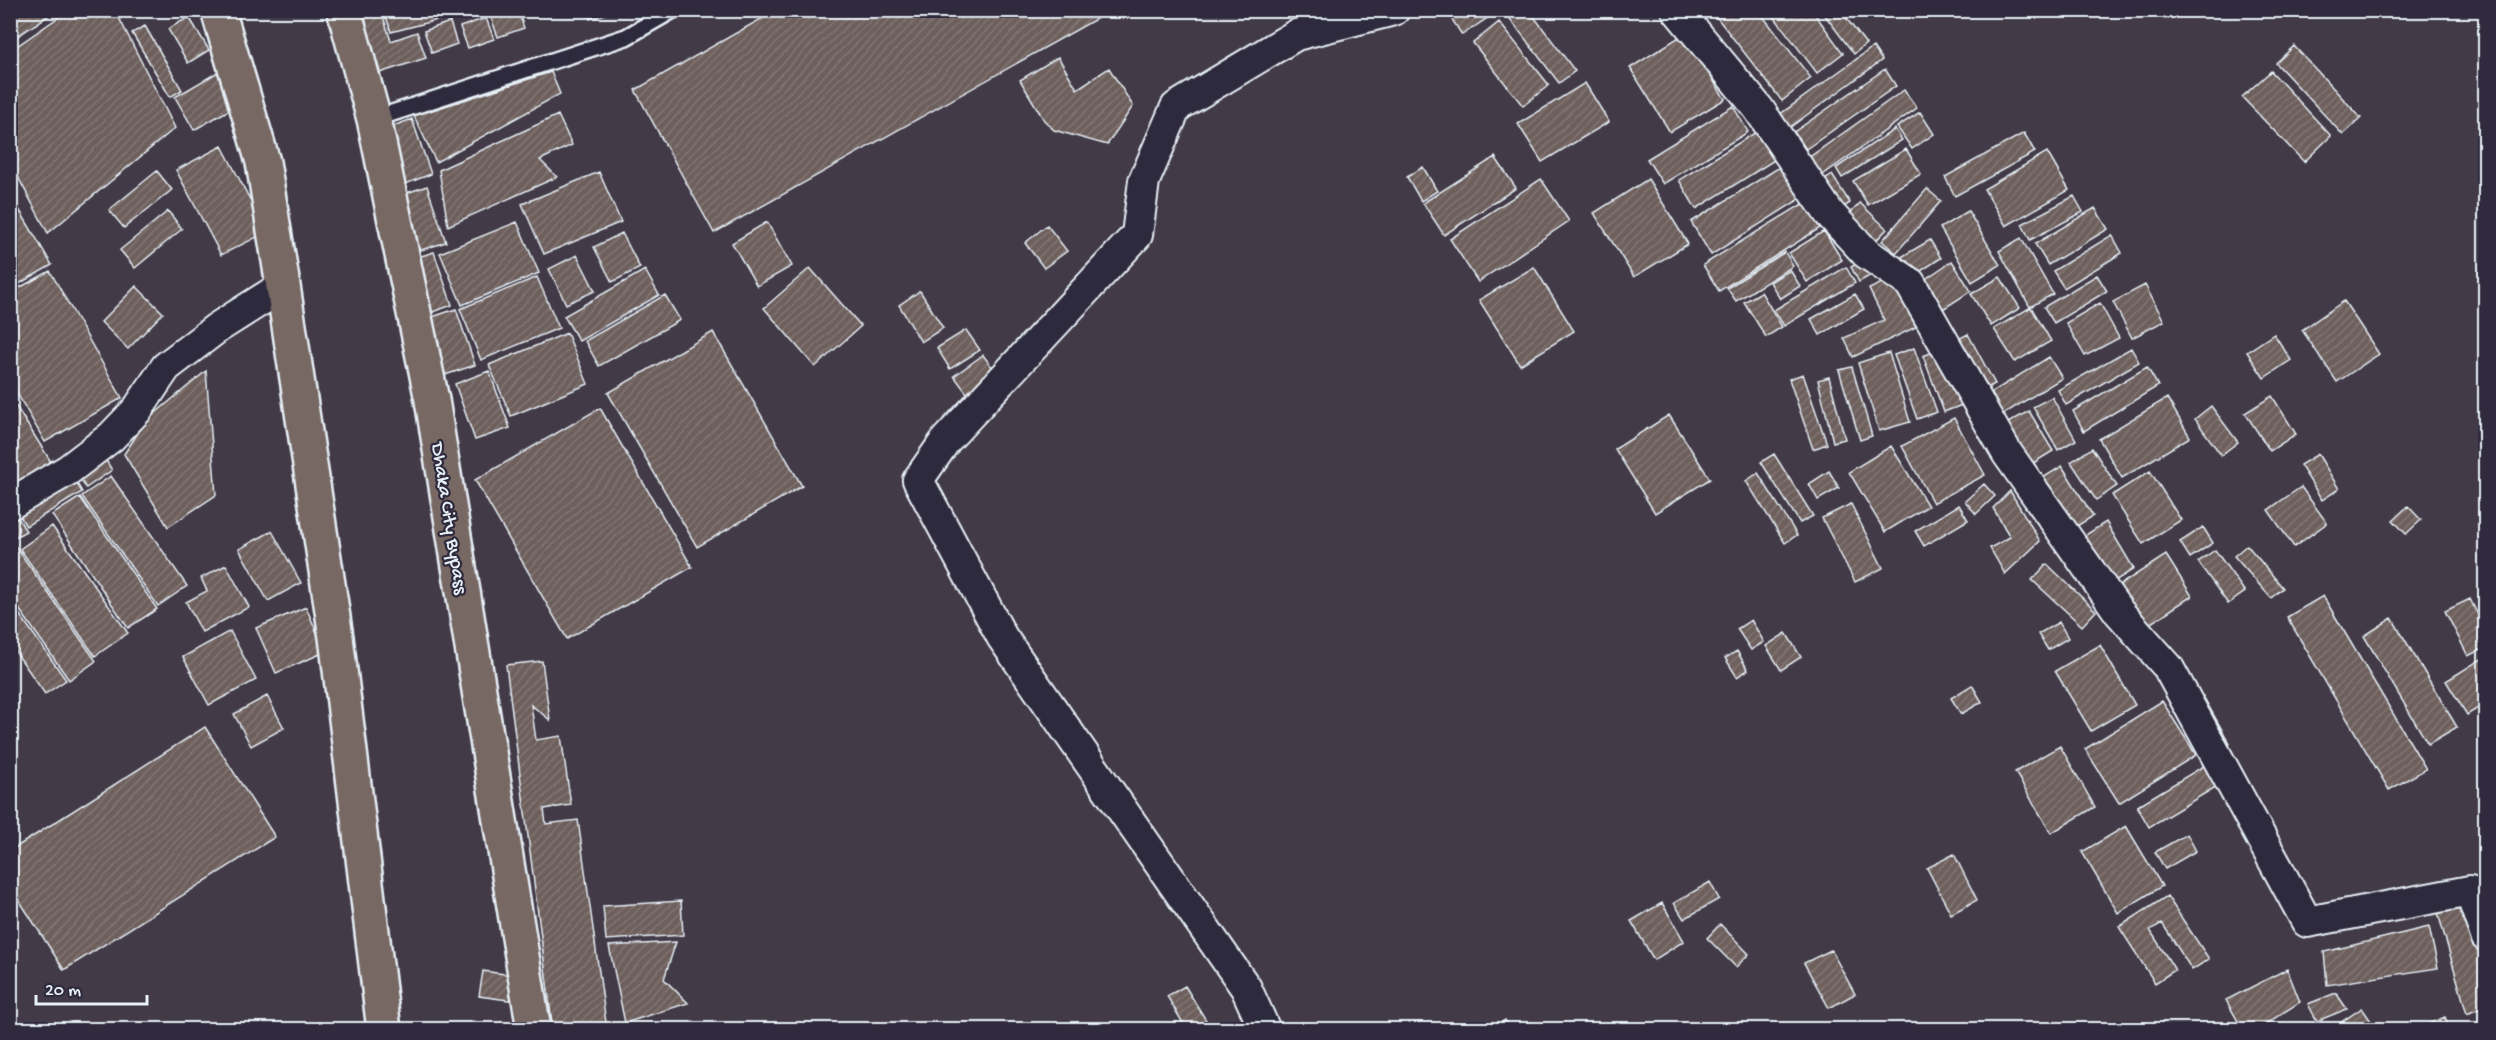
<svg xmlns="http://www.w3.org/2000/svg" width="2496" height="1040" viewBox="0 0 2496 1040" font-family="'Gochi Hand',sans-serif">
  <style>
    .building { fill: url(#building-hatch); stroke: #e8f1f8; stroke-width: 1.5 }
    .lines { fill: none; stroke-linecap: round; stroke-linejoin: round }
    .service-casing { stroke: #e8f1f8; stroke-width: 20 }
    .minor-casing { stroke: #e8f1f8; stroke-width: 34 }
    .trunk-casing { stroke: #e8f1f8; stroke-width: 38 }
    .service { stroke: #2f2a3d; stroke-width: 15 }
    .minor { stroke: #2f2a3d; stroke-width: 30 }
    .trunk { stroke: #776864; stroke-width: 33 }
    .labels { text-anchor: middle; stroke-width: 4.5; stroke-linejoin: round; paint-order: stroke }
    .street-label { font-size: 20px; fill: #e8f1f8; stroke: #2f2a3d }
  </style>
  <defs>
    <pattern id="building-hatch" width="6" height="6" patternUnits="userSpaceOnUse" patternTransform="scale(1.5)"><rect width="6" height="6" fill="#6d5e5b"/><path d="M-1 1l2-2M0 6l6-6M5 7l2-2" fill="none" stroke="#827673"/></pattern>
  </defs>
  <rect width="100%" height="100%" fill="#423a46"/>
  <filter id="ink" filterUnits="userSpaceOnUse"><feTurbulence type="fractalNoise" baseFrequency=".0167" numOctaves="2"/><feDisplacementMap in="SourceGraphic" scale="12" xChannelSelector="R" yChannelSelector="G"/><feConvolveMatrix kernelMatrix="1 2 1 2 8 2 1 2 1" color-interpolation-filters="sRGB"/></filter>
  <g filter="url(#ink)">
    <path class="building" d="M10,10H57L10,41Z
      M69,10H115L175,128L48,233L10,162V51Z
      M348,10H381L391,41L417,32L426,58L370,76Z
      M384,10H476L391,32Z
      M504,10H518L524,28L498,37L490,15Z
      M587,10H617L590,19Z
      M777,10H1112L714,233L635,90Z
      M1446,10H1489L1492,15L1462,35Z
      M1522,10H1529L1575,71L1559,83L1510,19Z
      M1711,10H1758L1811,78L1782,101Z
      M1769,10H1812L1843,53L1817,73Z
      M1821,10H1840L1866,44L1854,54Z
      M189,17L209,50L188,63L168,29Z
      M486,18L494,39L468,48L460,27Z
      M450,22L457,44L432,53L424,31Z
      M1499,22L1549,85L1523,106L1473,43Z
      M145,26L182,90L170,97L132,33Z
      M1684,34L1725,99L1670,132L1630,68Z
      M2294,46L2361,118L2343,135L2276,63Z
      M1873,47L1882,60L1789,128L1779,115Z
      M1058,57L1077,89L1109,68L1133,106L1107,145L1054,130L1044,120L1020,80Z
      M1885,69L1896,86L1806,149L1794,132Z
      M2271,71L2331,136L2304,162L2242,97Z
      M218,72L238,105L194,130L175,97Z
      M551,72L560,94L436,162L414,116Z
      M1585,83L1609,122L1542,162L1518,124Z
      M1904,90L1917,108L1817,179L1804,161Z
      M1733,106L1748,132L1663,184L1647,159Z
      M1920,112L1934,134L1912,149L1897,127Z
      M558,115L572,145L540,160L557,177L448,226L439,170Z
      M412,119L431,174L400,186L380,131Z
      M1895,129L1902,140L1842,178L1836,168Z
      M1758,131L1776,159L1696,209L1679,180Z
      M2024,133L2035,152L1955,196L1945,177Z
      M222,146L267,232L221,255L176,170Z
      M1906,149L1921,174L1868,205L1853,181Z
      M2047,152L2069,190L2006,226L1984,189Z
      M1495,157L1516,188L1444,235L1423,203Z
      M1783,165L1803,197L1711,255L1691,222Z
      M1423,167L1437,191L1421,201L1407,177Z
      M157,171L172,190L124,228L109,210Z
      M599,172L621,222L544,254L522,204Z
      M1832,175L1850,203L1833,214L1816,185Z
      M1541,179L1569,221L1478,282L1450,239Z
      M1648,179L1688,244L1634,277L1594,213Z
      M427,186L446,242L415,252L395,197Z
      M1927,189L1941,201L1896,253L1882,241Z
      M10,194L52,265L10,289Z
      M2074,196L2083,212L2030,240L2022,224Z
      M1804,203L1820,228L1719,291L1703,265Z
      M1860,203L1887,229L1872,245L1845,219Z
      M2095,208L2108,229L2048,265L2035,244Z
      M168,211L182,229L135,268L120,250Z
      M1968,211L2000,265L1972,282L1940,228Z
      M517,222L539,273L462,305L440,253Z
      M767,222L792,266L757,286L732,243Z
      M1047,225L1067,251L1044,268L1025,243Z
      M1824,231L1842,260L1807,282L1789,253Z
      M622,233L640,268L612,282L594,247Z
      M2112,235L2122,253L2064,288L2053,271Z
      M2021,238L2053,294L2030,307L1999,251Z
      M1930,240L1941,258L1910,278L1898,259Z
      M434,252L452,305L430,313L412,259Z
      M1785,252L1793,266L1736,301L1727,288Z
      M577,255L595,291L566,304L549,269Z
      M1867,258L1875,273L1859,282L1851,267Z
      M1952,261L1971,291L1940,311L1921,282Z
      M1534,267L1574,331L1520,365L1479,300Z
      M1846,267L1855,283L1784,326L1774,310Z
      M810,268L861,326L815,367L764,308Z
      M645,270L659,295L579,341L564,316Z
      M1790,270L1800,286L1780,299L1770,282Z
      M50,271L122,398L45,442L10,381V293Z
      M2097,275L2107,291L2054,323L2044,307Z
      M537,277L559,328L481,360L460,309Z
      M2000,277L2020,308L1991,326L1971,294Z
      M1893,278L1916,327L1853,357L1844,338L1884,320L1869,289Z
      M2145,285L2164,321L2132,338L2113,302Z
      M136,286L163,313L128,349L101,322Z
      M920,291L943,328L921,342L899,305Z
      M1761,292L1782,327L1766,337L1744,302Z
      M1855,294L1864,309L1820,335L1811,319Z
      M665,295L680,320L599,366L585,341Z
      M2344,301L2379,354L2337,382L2302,330Z
      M2100,303L2119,338L2085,356L2066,323Z
      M2031,307L2051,341L2015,362L1994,329Z
      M456,309L475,365L445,375L426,319Z
      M966,330L980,350L950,369L937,348Z
      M713,332L802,486L697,547L608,393Z
      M567,333L588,384L511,416L489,365Z
      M1968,334L1995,384L1977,393L1951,343Z
      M2274,334L2291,360L2264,378L2247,352Z
      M1914,348L1937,412L1917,419L1894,355Z
      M2131,348L2139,362L2066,405L2058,390Z
      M1941,349L1962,405L1944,412L1923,356Z
      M1889,353L1910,422L1879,431L1858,363Z
      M983,355L1001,379L972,400L954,376Z
      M2049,357L2062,378L1994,420L1981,399Z
      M1852,367L1872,436L1860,440L1839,370Z
      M2147,367L2158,386L2084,431L2073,411Z
      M206,371L216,495L168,527L124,454L146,421Z
      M489,371L510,428L475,440L455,384Z
      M1803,374L1827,444L1813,449L1789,379Z
      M1829,377L1845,439L1833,442L1818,380Z
      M2272,396L2296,434L2270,451L2245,413Z
      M10,397L53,465L10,491Z
      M2052,397L2076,440L2058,450L2033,407Z
      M2167,398L2190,437L2122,478L2099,439Z
      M2211,406L2238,442L2221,455L2195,419Z
      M600,408L692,567L567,639L475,480Z
      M2029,411L2053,451L2025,468L2001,427Z
      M1669,415L1710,479L1655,513L1615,449Z
      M1954,418L1985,475L1933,503L1902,446Z
      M1891,446L1928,506L1885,532L1849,472Z
      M2092,448L2117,486L2096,500L2071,462Z
      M100,451L112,470L86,488L73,469Z
      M1774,454L1813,516L1800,523L1761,462Z
      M2318,454L2339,489L2322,500L2300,465Z
      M2062,466L2093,516L2069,531L2038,481Z
      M1829,471L1839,488L1818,500L1809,484Z
      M2150,471L2181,520L2143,544L2112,495Z
      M70,472L82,492L26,526L14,506Z
      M1758,473L1797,535L1785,543L1746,481Z
      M111,476L187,586L158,606L82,496Z
      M1984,484L1995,496L1976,514L1965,501Z
      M2301,487L2327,523L2294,547L2268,510Z
      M2010,491L2040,541L2005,574L1990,548L2010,537L1993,508Z
      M80,497L157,609L128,628L52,515Z
      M1851,504L1883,568L1855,582L1822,518Z
      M1959,505L1968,520L1924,546L1915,531Z
      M2408,506L2421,520L2406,534L2393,520Z
      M12,508L26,531L10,540V509Z
      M2106,522L2134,569L2110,584L2081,538Z
      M52,526L128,633L95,656L20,549Z
      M2203,527L2213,543L2190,558L2180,542Z
      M272,531L301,583L268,601L239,549Z
      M2247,545L2283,588L2271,598L2234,556Z
      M16,547L96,661L69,680L10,596V550Z
      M2215,550L2245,592L2228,604L2198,562Z
      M2166,555L2192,596L2145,627L2118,586Z
      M2047,564L2096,611L2082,626L2032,580Z
      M226,565L249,607L202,632L186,602L207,591L201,578Z
      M2323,596L2426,769L2389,790L2287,617Z
      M2470,599L2486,631V647L2468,656L2445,611Z
      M10,601L66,680L45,694L10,644Z
      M306,607L325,652L276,673L256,628Z
      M2392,618L2457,727L2428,744L2364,636Z
      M1751,620L1764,642L1751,650L1737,629Z
      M2059,622L2068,638L2048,650L2038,634Z
      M230,631L256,680L209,705L183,657Z
      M1786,633L1801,657L1781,670L1766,646Z
      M2100,645L2135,705L2091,731L2055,671Z
      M1737,651L1748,670L1737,677L1725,658Z
      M2486,656V703L2467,715L2446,681Z
      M542,661L550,720L531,705L536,740L561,736L571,805L544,809L546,824L578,820L607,1030H553L506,665Z
      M1972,685L1982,702L1961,714L1951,698Z
      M267,696L284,728L251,746L234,714Z
      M2203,696L2230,744L2221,750L2193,701Z
      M2162,701L2196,755L2119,803L2085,749Z
      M205,727L275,837L64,970L10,886V851Z
      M2060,746L2095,807L2051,833L2015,772Z
      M2207,764L2219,785L2149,827L2137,806Z
      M2126,826L2162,886L2118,913L2082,852Z
      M2187,834L2196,851L2165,869L2155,852Z
      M1954,854L1977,900L1951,914L1927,868Z
      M1710,882L1719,899L1684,919L1674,903Z
      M2167,896L2209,959L2192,970L2162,923L2150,930L2175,970L2155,983L2119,927Z
      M681,901L683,935L606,940L603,906Z
      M1662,903L1684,941L1654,960L1631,921Z
      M2465,909L2486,967V1006L2467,1014L2438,913Z
      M1720,924L1749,954L1736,967L1707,938Z
      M2429,927L2438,968L2327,985L2324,952Z
      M676,942L664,979L688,1003L625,1023L609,946Z
      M1831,950L1855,994L1829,1008L1804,963Z
      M2287,969L2300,1002L2256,1030H2243L2226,1000Z
      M483,971L519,976L515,1001L479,996Z
      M1185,986L1212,1030H1187L1167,996Z
      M2336,993L2347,1009L2317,1021L2308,1004Z
      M2362,1008L2373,1024L2365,1030H2345L2340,1023Z
      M2445,1017L2450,1030H2415Z
      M1505,1020L1511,1030H1491Z"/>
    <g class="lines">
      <g class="service-casing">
        <path id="service" d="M374,119L626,37L673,10"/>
      </g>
      <g class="minor-casing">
        <path id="minor" d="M1677,10L1758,108L1829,213L1866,253L1910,283L2007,453L2119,612L2168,667L2307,922L2470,891L2486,936
          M10,504L68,470L111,437L137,410L166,367L217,328L283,286
          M1265,1030L1246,988L1002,637L918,480L946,440L1137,235L1144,181L1176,107L1296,35L1394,10"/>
      </g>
      <g class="trunk-casing">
        <path id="trunk" d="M218,10L263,162L283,286L336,637L384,1030
          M344,10L374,119L432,400L534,1030"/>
      </g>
      <use href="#service" class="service"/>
      <use href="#minor" class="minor"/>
      <use href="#trunk" class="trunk"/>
    </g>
  </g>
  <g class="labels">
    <g class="street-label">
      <text transform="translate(451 518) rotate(81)" y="7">Dhaka City Bypass</text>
    </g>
  </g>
  <rect width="2496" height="1040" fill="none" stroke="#2f2a3d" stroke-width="36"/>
  <rect x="18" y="18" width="2460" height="1004" fill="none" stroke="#e8f1f8" stroke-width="2" filter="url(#ink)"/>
  <path d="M36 995v9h111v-9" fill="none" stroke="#e8f1f8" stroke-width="3"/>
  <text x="45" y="995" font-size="18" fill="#e8f1f8" stroke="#2f2a3d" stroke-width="4.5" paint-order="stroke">20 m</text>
</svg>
